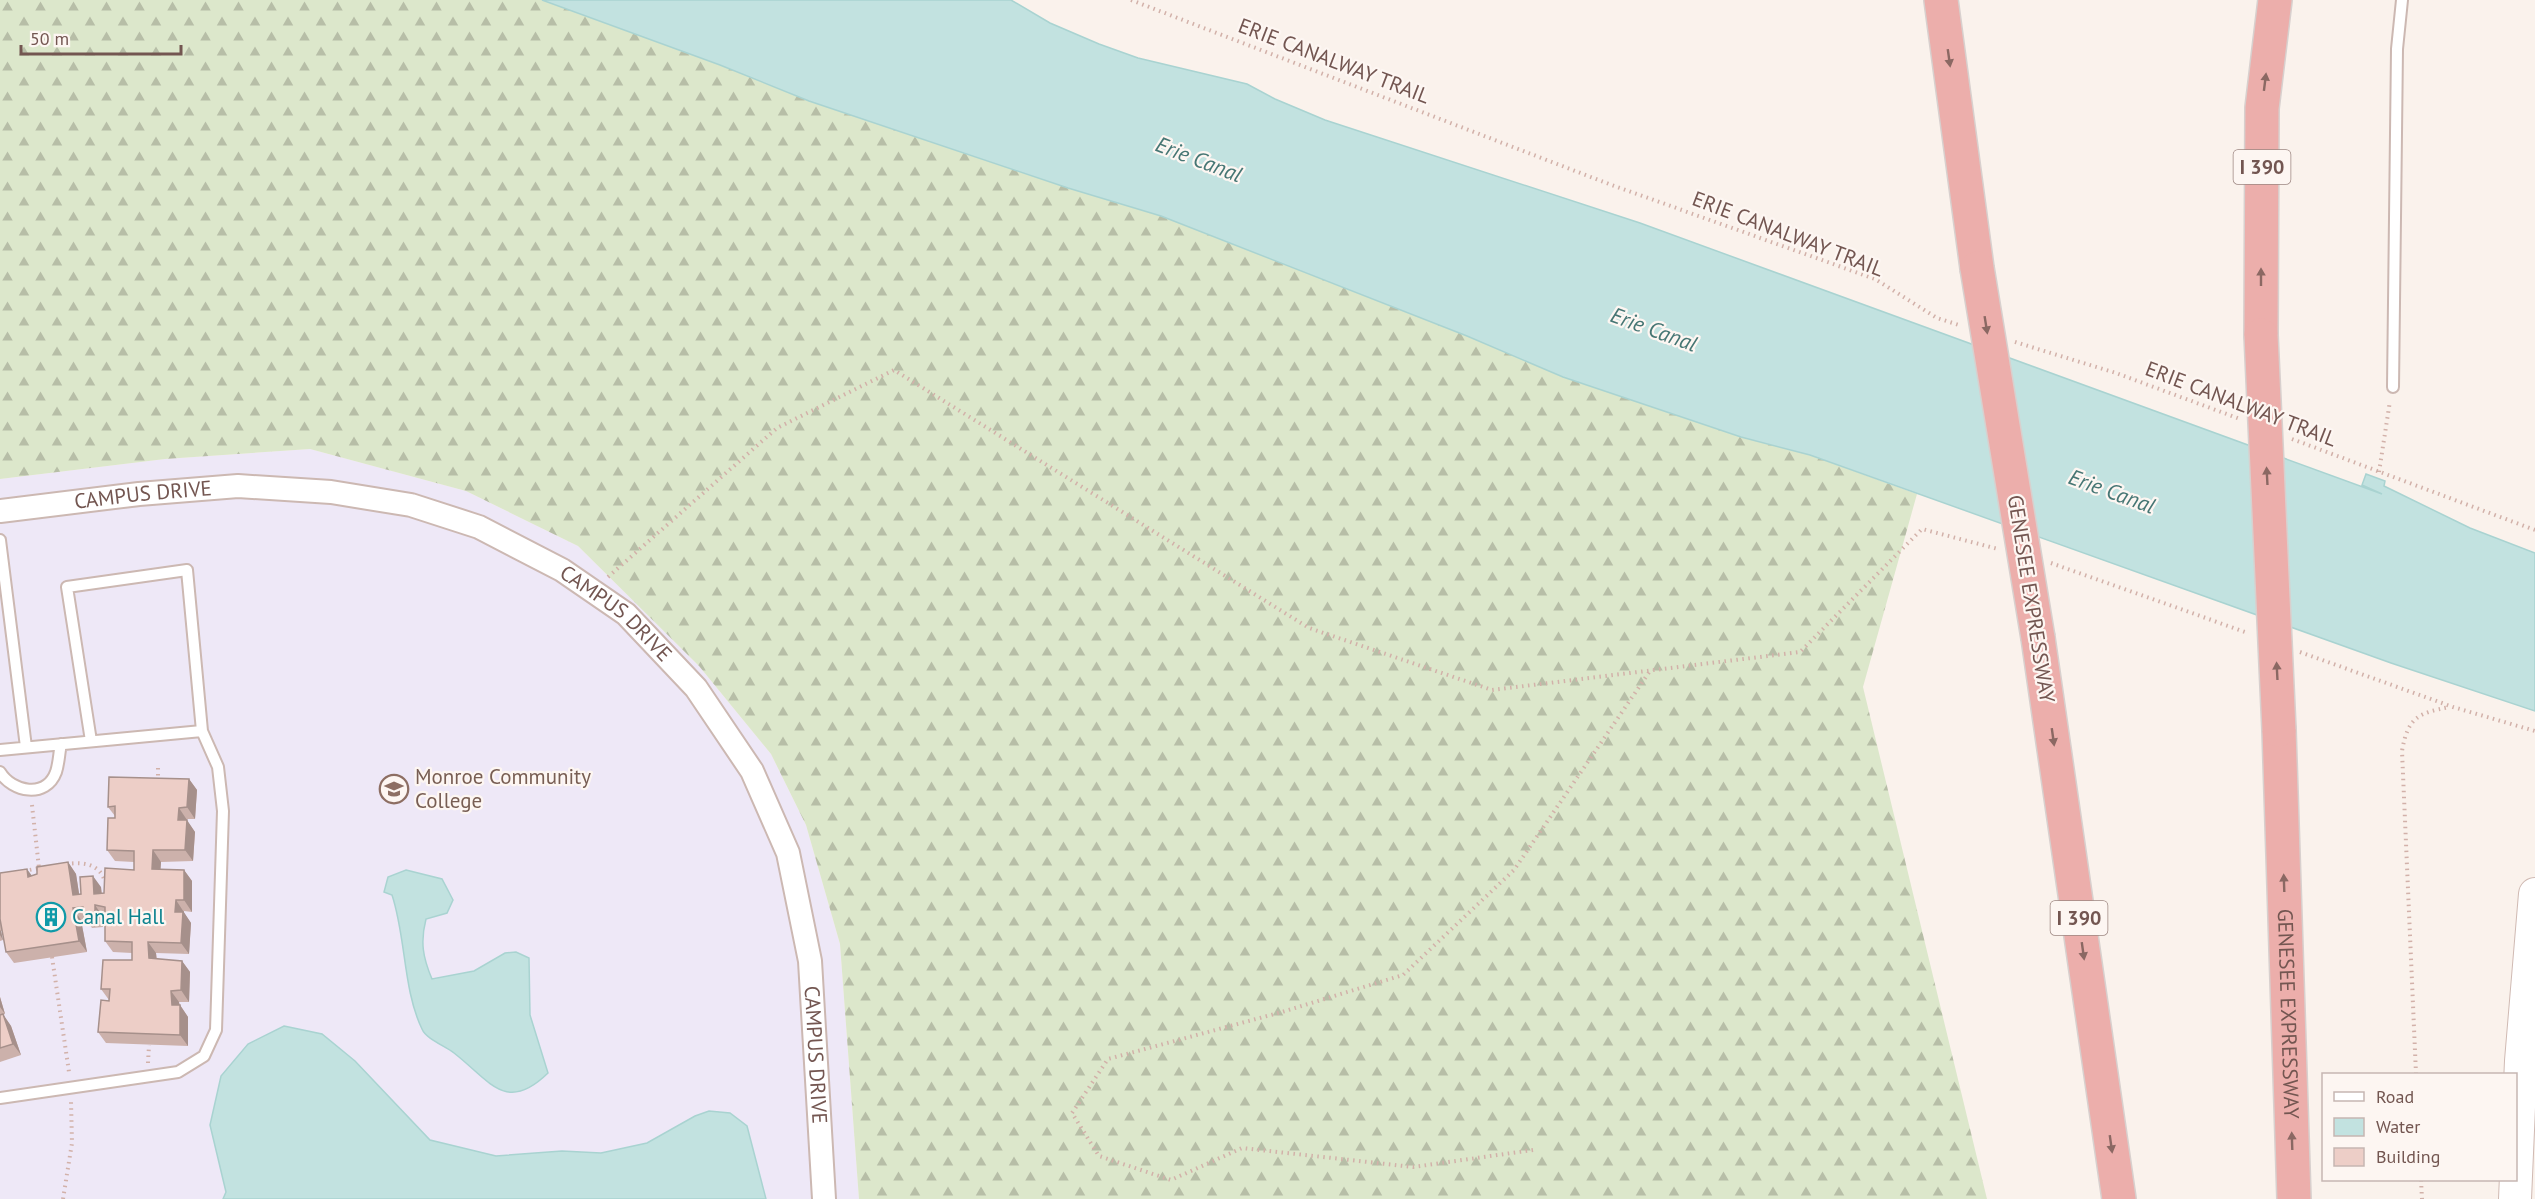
<svg xmlns="http://www.w3.org/2000/svg" width="2535" height="1199" viewBox="0 0 2535 1199" font-family="'PT Sans',sans-serif">
  <style>
    .education { fill: #eee8f7 }
    .forest { fill: url(#forest-firs) }
    .water { fill: #c2e2e0; stroke: #a9d3d1; stroke-width: 1.5 }
    .lines { fill: none; stroke-linecap: round; stroke-linejoin: round }
    .lane-casing { stroke: #ccb8b2; stroke-width: 14 }
    .street-casing { stroke: #ccb8b2; stroke-width: 26 }
    .secondary-casing { stroke: #d0bab3; stroke-width: 34 }
    .highway-casing { stroke: #d8d0ce; stroke-width: 36 }
    .path { stroke: #d2b1a9; stroke-width: 4; stroke-dasharray: 1.5 4.5; stroke-linecap: butt }
    .lane { stroke: #fff; stroke-width: 10 }
    .street { stroke: #fff; stroke-width: 22 }
    .secondary { stroke: #fff; stroke-width: 32 }
    .highway { stroke: #ecaeab; stroke-width: 33 }
    .highway-bridge-casing { stroke: #d8d0ce; stroke-width: 36; stroke-linecap: butt }
    .highway-bridge { stroke: #ecaeab; stroke-width: 33 }
    .wall { fill: #ccb1ab }
    .shaded-wall { fill: #a6908b }
    .building { fill: #edcec7; stroke: #a6908b; stroke-width: 1.5 }
    .oneway { fill: #8b6863 }
    .labels { text-anchor: middle; stroke-width: 4.5; stroke-linejoin: round; paint-order: stroke }
    .shield { fill: #fdf6f2; stroke: #9c8681; stroke-width: 1.5 }
    .shield-label { font-size: 20px; font-weight: bold; fill: #735651 }
    .street-label { font-size: 21px; fill: #735651; stroke: #fdf6f2 }
    .education-label { font-size: 21px; fill: #785e54; stroke: #fdf6f2; text-anchor: start }
    .culture-label { font-size: 21px; fill: #0d838f; stroke: #fdf6f2; text-anchor: start }
    .water-label { font-size: 22px; font-style: italic; fill: #467674; stroke: #fdf6f2 }
  </style>
  <defs>
    <pattern id="forest-firs" width="22" height="20" patternUnits="userSpaceOnUse" patternTransform="scale(1.5)"><rect width="22" height="20" fill="#dce7cb"/><path d="M5 1l3.5 6h-7zM16 11l3.5 6h-7z" fill="#b7bea7"/></pattern>
  </defs>
  <rect width="100%" height="100%" fill="#faf2ec"/>
  <path class="education" d="M310,449L466,491L578,546L699,666L771,754L806,825L840,944L859,1199H0V479L165,459Z"/>
  <path class="forest" d="M0,0H542L720,65L809,101L1068,188L1161,216L1467,336L1563,377L1741,437L1810,455L1917,494L1863,687L1987,1199H859L840,944L806,825L771,754L699,666L578,546L466,491L310,449L165,459L0,479Z"/>
  <path class="water" d="M542,0H1011L1050,23L1099,44L1138,58L1247,84L1275,99L1325,120L1640,223L2382,494L2362,485L2366,474L2385,481L2384,486L2470,528L2535,553V711L2391,663L1810,455L1741,437L1563,377L1467,336L1161,216L1068,188L809,101L720,65Z
    M406,870L442,879L453,900L447,913L426,919C420,942 423,958 432,979L474,971L505,953L516,952L529,958L530,1015L548,1073C506,1114 490,1081 454,1053C445,1046 426,1039 422,1029C403,990 406,937 392,895L384,892L388,877Z
    M284,1026L322,1034L355,1061L430,1140L496,1156L562,1151L601,1153L647,1143L695,1116L709,1111L730,1113L747,1126L766,1199H223L226,1192L210,1125L221,1076L248,1044Z"/>
  <g class="lines">
    <g class="lane-casing">
      <path id="lane" d="M2393,387L2397,49L2402,0
        M0,540L26,747
        M91,741L67,587L187,570L202,731
        M0,750L202,731L218,767L223,811L216,1030L204,1056L178,1072L0,1098
        M0,772C12,792 46,799 56,772C59,763 59,753 61,744"/>
    </g>
    <g class="street-casing">
      <g id="street">
        <path id="s1" d="M0,511L139,494L238,486L331,492L411,505L479,527L562,570L626,614L696,688L752,771L788,853L810,961L824,1199"/>
      </g>
    </g>
    <g class="secondary-casing">
      <path id="secondary" d="M2515,1199L2521,1061L2535,894"/>
    </g>
    <g class="highway-casing">
      <g id="highway">
        <path d="M1941,0L1977,268"/>
        <path d="M2261,335L2262,108L2275,0"/>
        <path d="M2038,638L2119,1199"/>
        <path id="s2" d="M2279,730L2294,1199"/>
      </g>
    </g>
    <path class="path" d="M1131,0L1609,184L1875,279L1937,318L1959,325
      M2015,342L2116,373L2240,419
      M2292,439L2535,530
      M2379,472L2390,401
      M2051,563L2248,633
      M608,577L777,428L894,370L1309,628L1492,690L1800,652L1922,529L1998,549
      M2300,652L2453,707L2535,731
      M158,768V783
      M32,805L39,868
      M66,864C82,862 100,863 105,882
      M24,871L40,868
      M52,957L69,1072
      M148,1063L149,1045
      M2416,1074L2402,751C2408,717 2418,713 2450,707
      M1533,1150L1413,1167L1242,1148L1171,1180L1099,1156L1072,1113L1108,1059L1282,1012L1403,975L1514,870L1650,671
      M2421,1180L2422,1199
      M63,1199L72,1143L71,1101"/>
    <use href="#lane" class="lane"/>
    <use href="#street" class="street"/>
    <use href="#secondary" class="secondary"/>
    <use href="#highway" class="highway"/>
    <g class="highway-bridge-casing">
      <path id="highway-bridge" d="M1977,268L2038,638
        M2261,335L2279,730"/>
    </g>
    <use href="#highway-bridge" class="highway-bridge"/>
  </g>
  <path class="wall" d="M189,779L197,790L195,819H187V821L195,832L193,861L161,862L160,869L184,870L192,881V912L184,911V913L191,923L189,954L156,953L157,959L182,961L190,972L189,1002H179L180,1005L188,1017V1046L106,1043L98,1032L109,1000L101,989L132,960V953L113,952L105,941V917H103V927L92,928L86,919L81,920L87,952L14,963L6,952L2,931H1L3,940L0,941V873L32,876L68,862L76,874L79,894L101,887L102,893H104L134,870V862L115,861L107,850L115,816L108,807Z
    M0,997L5,1014L3,1015L11,1026L21,1055L0,1062Z"/>
  <path class="shaded-wall" d="M189,779L197,790L195,819L187,807Z
    M179,808L195,832L193,861L185,850L178,820Z
    M153,850L161,862L160,880L152,869Z
    M68,862L76,874L81,906L73,895Z
    M27,869L35,880L28,877Z
    M184,870L192,881V912L184,900Z
    M93,876L101,887L102,906L94,894Z
    M176,900L191,923L189,954L181,943L175,912Z
    M95,905L103,917V927L95,916Z
    M73,908L81,920L87,952L79,941Z
    M0,930L1,931L3,940L0,935Z
    M148,942L156,953L157,970L149,958Z
    M182,961L190,972L189,1002L181,990Z
    M171,991L179,1002L180,1016L172,1005Z
    M0,997L5,1014L0,1007Z
    M180,1005L188,1017V1046L180,1035Z
    M3,1014L11,1026L21,1055L13,1044Z"/>
  <path class="building" d="M109,777L189,779L187,807L179,808L178,820H187L185,850H153L152,869L184,870V900H176L175,912H183L181,943L148,942L149,958L182,961L181,990L171,991L172,1005H180V1035L98,1032L101,1000L109,1001L110,989H101L103,960H132V942L105,941V907L95,905V916H84L83,907L73,908L79,941L6,952L0,919V873L27,869L28,877L37,874V867L68,862L73,895L81,894L80,877L93,876L94,894L104,893L105,868L134,870V851L107,850L108,818H115V806L108,807Z
    M3,1014L13,1044L0,1048V1015Z"/>
  <defs><path id="oneway-solid" d="M-6-.8H1V-3.2L6.5 0L1 3.2V.8H-6Z" transform="scale(1.5)"/></defs>
  <g class="oneway">
    <use href="#oneway-solid" transform="translate(1949 58) rotate(82)"/>
    <use href="#oneway-solid" transform="translate(2265 82) rotate(-83)"/>
    <use href="#oneway-solid" transform="translate(2261 277) rotate(-90)"/>
    <use href="#oneway-solid" transform="translate(1986 325) rotate(81)"/>
    <use href="#oneway-solid" transform="translate(2267 476) rotate(-93)"/>
    <use href="#oneway-solid" transform="translate(2277 671) rotate(-93)"/>
    <use href="#oneway-solid" transform="translate(2053 737) rotate(82)"/>
    <use href="#oneway-solid" transform="translate(2284 883) rotate(-92)"/>
    <use href="#oneway-solid" transform="translate(2083 951) rotate(82)"/>
    <use href="#oneway-solid" transform="translate(2292 1141) rotate(-92)"/>
    <use href="#oneway-solid" transform="translate(2111 1144) rotate(82)"/>
  </g>
  <defs>
    <g id="university-ring" transform="scale(1.5)"><circle r="9.5" fill="#fdf6f2" stroke="#8d6e63" stroke-width="1.5"/><path d="M0-5L7-2L0 1L-7-2ZM-4 1L0 2.5L4 1V4Q0 6-4 4Z" fill="#8d6e63"/></g>
    <g id="building-ring" transform="scale(1.5)"><circle r="9.5" fill="#fdf6f2" stroke="#0f9aa8" stroke-width="1.5"/><path d="M-4-6H4V6H1V3H-1V6H-4ZM-2.5-4.3h1.7v1.8h-1.7ZM.8-4.3h1.7v1.8H.8ZM-2.5-1h1.7V.8h-1.7ZM.8-1h1.7V.8H.8Z" fill="#0f9aa8"/></g>
  </defs>
  <g fill-rule="evenodd">
    <use href="#university-ring" x="394" y="789"/>
    <use href="#building-ring" x="51" y="917"/>
  </g>
  <g class="labels">
    <g class="shield">
      <rect x="2233.5" y="150" width="57" height="34" rx="4.5"/>
      <rect x="2050.5" y="901" width="57" height="34" rx="4.5"/>
    </g>
    <g class="shield-label">
      <text x="2262" y="174">I 390</text>
      <text x="2079" y="925">I 390</text>
    </g>
    <g class="street-label">
      <text transform="translate(1334 61) rotate(21)" y="7">ERIE CANALWAY TRAIL</text>
      <text transform="translate(1788 234) rotate(21)" y="7">ERIE CANALWAY TRAIL</text>
      <text transform="translate(2241 404) rotate(21)" y="7">ERIE CANALWAY TRAIL</text>
      <text dy="7" stroke="none"><textPath href="#s1" startOffset="144">CAMPUS DRIVE</textPath></text>
      <text transform="translate(2031 599) rotate(81)" y="7">GENESEE EXPRESSWAY</text>
      <text dy="7" stroke="none"><textPath href="#s1" startOffset="648">CAMPUS DRIVE</textPath></text>
      <text dy="7" stroke="none"><textPath href="#s2" startOffset="284">GENESEE EXPRESSWAY</textPath></text>
      <text dy="7" stroke="none"><textPath href="#s1" startOffset="1152">CAMPUS DRIVE</textPath></text>
    </g>
    <g class="education-label">
      <text x="415" y="784">Monroe Community<tspan x="415" dy="24">College</tspan></text>
    </g>
    <g class="culture-label">
      <text x="72" y="924">Canal Hall</text>
    </g>
    <g class="water-label">
      <text transform="translate(1199 159) rotate(21)" y="8">Erie Canal</text>
      <text transform="translate(1654 329) rotate(20)" y="8">Erie Canal</text>
      <text transform="translate(2112 491) rotate(20)" y="8">Erie Canal</text>
    </g>
  </g>
  <rect x="2322" y="1073" width="195" height="108" fill="#fdf6f2" stroke="#c6b6b2" stroke-width="1.5"/>
  <rect x="2334" y="1092" width="30" height="9" fill="#ffffff" stroke="#c6b6b2" stroke-width="1.5"/>
  <text x="2376" y="1103" font-size="18" fill="#735651">Road</text>
  <rect x="2334" y="1118" width="30" height="18" fill="#c2e2e0" stroke="#c6b6b2" stroke-width="1.5"/>
  <text x="2376" y="1133" font-size="18" fill="#735651">Water</text>
  <rect x="2334" y="1148" width="30" height="18" fill="#edcec7" stroke="#c6b6b2" stroke-width="1.5"/>
  <text x="2376" y="1163" font-size="18" fill="#735651">Building</text>
  <path d="M21 45v9h160v-9" fill="none" stroke="#735651" stroke-width="3"/>
  <text x="30" y="45" font-size="18" fill="#735651" stroke="#fdf6f2" stroke-width="4.5" paint-order="stroke">50 m</text>
</svg>
